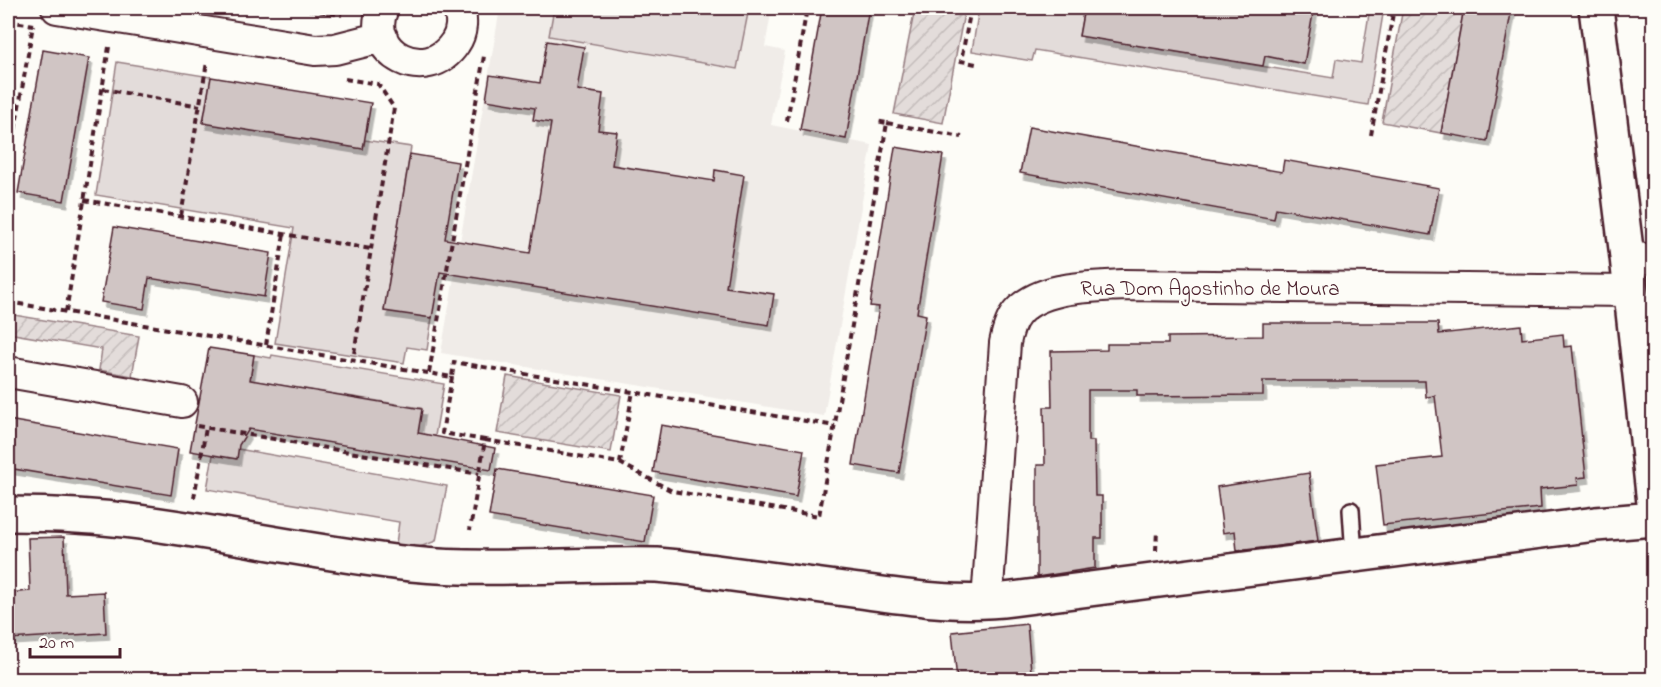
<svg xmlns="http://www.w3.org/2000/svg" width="1661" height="687" viewBox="0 0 1661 687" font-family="'Indie Flower',sans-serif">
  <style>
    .built { fill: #f0ece8 }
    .green { fill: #e3dcda; stroke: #967e82; stroke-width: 1.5 }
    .garden { fill: url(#garden-furrows); stroke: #967e82; stroke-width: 1.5 }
    .building { fill: #d0c5c4; stroke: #4a1f2b; stroke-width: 1.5; filter: url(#shadow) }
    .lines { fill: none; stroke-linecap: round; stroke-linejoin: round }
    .service-casing { stroke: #4a1f2b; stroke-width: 20 }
    .minor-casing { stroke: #4a1f2b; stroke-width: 34 }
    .tertiary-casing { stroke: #4a1f2b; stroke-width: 38 }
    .path { stroke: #4a1f2b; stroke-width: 4; stroke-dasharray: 6 4.5; stroke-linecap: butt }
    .service { stroke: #fdfcf7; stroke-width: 15 }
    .minor { stroke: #fdfcf7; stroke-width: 30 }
    .tertiary { stroke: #fdfcf7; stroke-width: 33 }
    .labels { text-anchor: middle; stroke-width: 4.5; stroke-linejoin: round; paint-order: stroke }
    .street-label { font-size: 21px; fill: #4a1f2b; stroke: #fdfcf7 }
  </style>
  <defs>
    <pattern id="garden-furrows" width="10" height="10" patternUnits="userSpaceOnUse" patternTransform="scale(1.5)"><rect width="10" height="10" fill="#e3dcda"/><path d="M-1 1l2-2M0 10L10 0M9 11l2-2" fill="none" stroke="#c4bcbb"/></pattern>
    <filter id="shadow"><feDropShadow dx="3.5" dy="6" stdDeviation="0" flood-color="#0004"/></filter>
  </defs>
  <rect width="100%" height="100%" fill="#fdfcf7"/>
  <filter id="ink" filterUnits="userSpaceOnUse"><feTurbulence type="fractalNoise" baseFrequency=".0167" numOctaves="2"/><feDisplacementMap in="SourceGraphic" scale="12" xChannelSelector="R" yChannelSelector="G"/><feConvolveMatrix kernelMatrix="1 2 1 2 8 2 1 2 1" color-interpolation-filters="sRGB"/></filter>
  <g filter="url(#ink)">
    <path class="built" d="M500,8H772L765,47L785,51L771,125L872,145L824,416L441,353Z"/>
    <path class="green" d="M554,8H749L737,69L549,36Z
      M979,8H1084L1079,36L1333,78L1336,59L1361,63L1370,8H1384L1368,105L1035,50L1032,61L972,51Z
      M117,62L211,77L203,123L363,149L365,140L411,147L384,310L432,318L427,350L407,347L404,363L275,343L294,228L96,195Z
      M254,355L271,358L272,355L444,384L435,436L418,434L421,408L250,380Z
      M238,449L447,486L436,541L417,548L396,544L399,522L207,489L213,455L236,459Z"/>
    <path class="garden" d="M915,8H965L943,123L894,114Z
      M1403,8H1464L1441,133L1382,122Z
      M8,314L139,336L132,376L99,370L102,349L8,333Z
      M507,376L621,395L611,452L497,433Z"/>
    <path class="building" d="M822,8H869L846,139L800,130Z
      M1084,8H1314L1304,64L1265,56L1263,66L1079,36Z
      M1464,8H1512L1487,141L1441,133Z
      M547,41L584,47L577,90L603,94L598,130L617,132L612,165L714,181L715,170L744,175L726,287L774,294L769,325L440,272L432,318L384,311L410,154L458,162L445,239L530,253L551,123L533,120L535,108L486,100L490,75L540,83Z
      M43,50L89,58L64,201L18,193Z
      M211,77L371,103L363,149L203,123Z
      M1029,127L1282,172L1284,160L1439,188L1430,235L1276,208L1274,219L1020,173Z
      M895,147L943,155L917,313L926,315L899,473L853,465L879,307L870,306Z
      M114,227L271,253L264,297L149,278L144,309L101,302Z
      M1263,323H1438L1439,334L1521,325L1522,339L1563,334L1564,347L1572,346L1586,477L1577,478L1578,485L1540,489L1541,508L1383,525L1376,464L1442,457L1435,396L1426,397L1425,381H1263V395L1137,396V390H1088V441H1094L1095,496H1102V538H1095V568L1037,577V465H1045L1044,407H1052L1051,351L1107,350V344H1168V337L1263,336Z
      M209,348L254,355L250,380L422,409L418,433L495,448L491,470L249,429L239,445L237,459L190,451Z
      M8,420L178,449L171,495L8,468Z
      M661,425L804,450L796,497L653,472Z
      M497,469L653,495L645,542L489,516Z
      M1309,473L1318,541L1237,551L1235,531L1223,533L1217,487Z
      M64,537L66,594L104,592L106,633L8,639V593L30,591L28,538Z
      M1027,624L1031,671L991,675V680H957L952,632Z"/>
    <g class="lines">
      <g class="service-casing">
        <path id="service" d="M1351,510L1354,556"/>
      </g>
      <g class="minor-casing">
        <path id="minor" d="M57,8L315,50L335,49L382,37
          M383,8C363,53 427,86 455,43C462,33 463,19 458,8
          M1627,257L1654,260
          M8,372L182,402
          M987,602L1005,343C1007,333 1010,321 1017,313C1040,286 1090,287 1123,285L1630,291"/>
      </g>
      <g class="tertiary-casing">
        <path id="tertiary" d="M1596,8L1627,257L1654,503
          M8,514C51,514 95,516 139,522C230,534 321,554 412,564C494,572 576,563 657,565L679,567C737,575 794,582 852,590C906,597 958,606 1012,599L1596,524L1654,519"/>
      </g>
      <path class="path" d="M299,8L342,15
        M971,8L961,61L976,64
        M8,21L33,25
        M345,79L378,84L394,108L353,360
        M103,89L200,106
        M787,121L807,8
        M887,123L962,137
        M1371,135L1394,8
        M8,171L33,25
        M84,200L371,249
        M181,216L207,62
        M8,302L452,377L454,362L835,426
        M66,312L109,47
        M266,345L284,234
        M429,373L484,56
        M452,377L442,433L485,440L470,530
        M197,426L479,474
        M485,440L620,463L672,491L819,516L887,123L876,121
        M620,463L633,391
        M194,498L206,428
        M1156,551L1157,530"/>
      <use href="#service" class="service"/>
      <use href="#minor" class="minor"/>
      <use href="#tertiary" class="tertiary"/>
    </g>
  </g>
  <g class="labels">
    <g class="street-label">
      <text x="1210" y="295">Rua Dom Agostinho de Moura</text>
    </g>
  </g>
  <rect width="1661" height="687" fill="none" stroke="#fdfcf7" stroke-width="30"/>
  <rect x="15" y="15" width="1631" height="657" fill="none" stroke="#4a1f2b" stroke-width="2" filter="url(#ink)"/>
  <path d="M30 648v9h90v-9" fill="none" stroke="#4a1f2b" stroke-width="3"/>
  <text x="39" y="648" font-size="18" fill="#4a1f2b" stroke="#fdfcf7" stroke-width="4.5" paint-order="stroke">20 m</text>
</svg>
